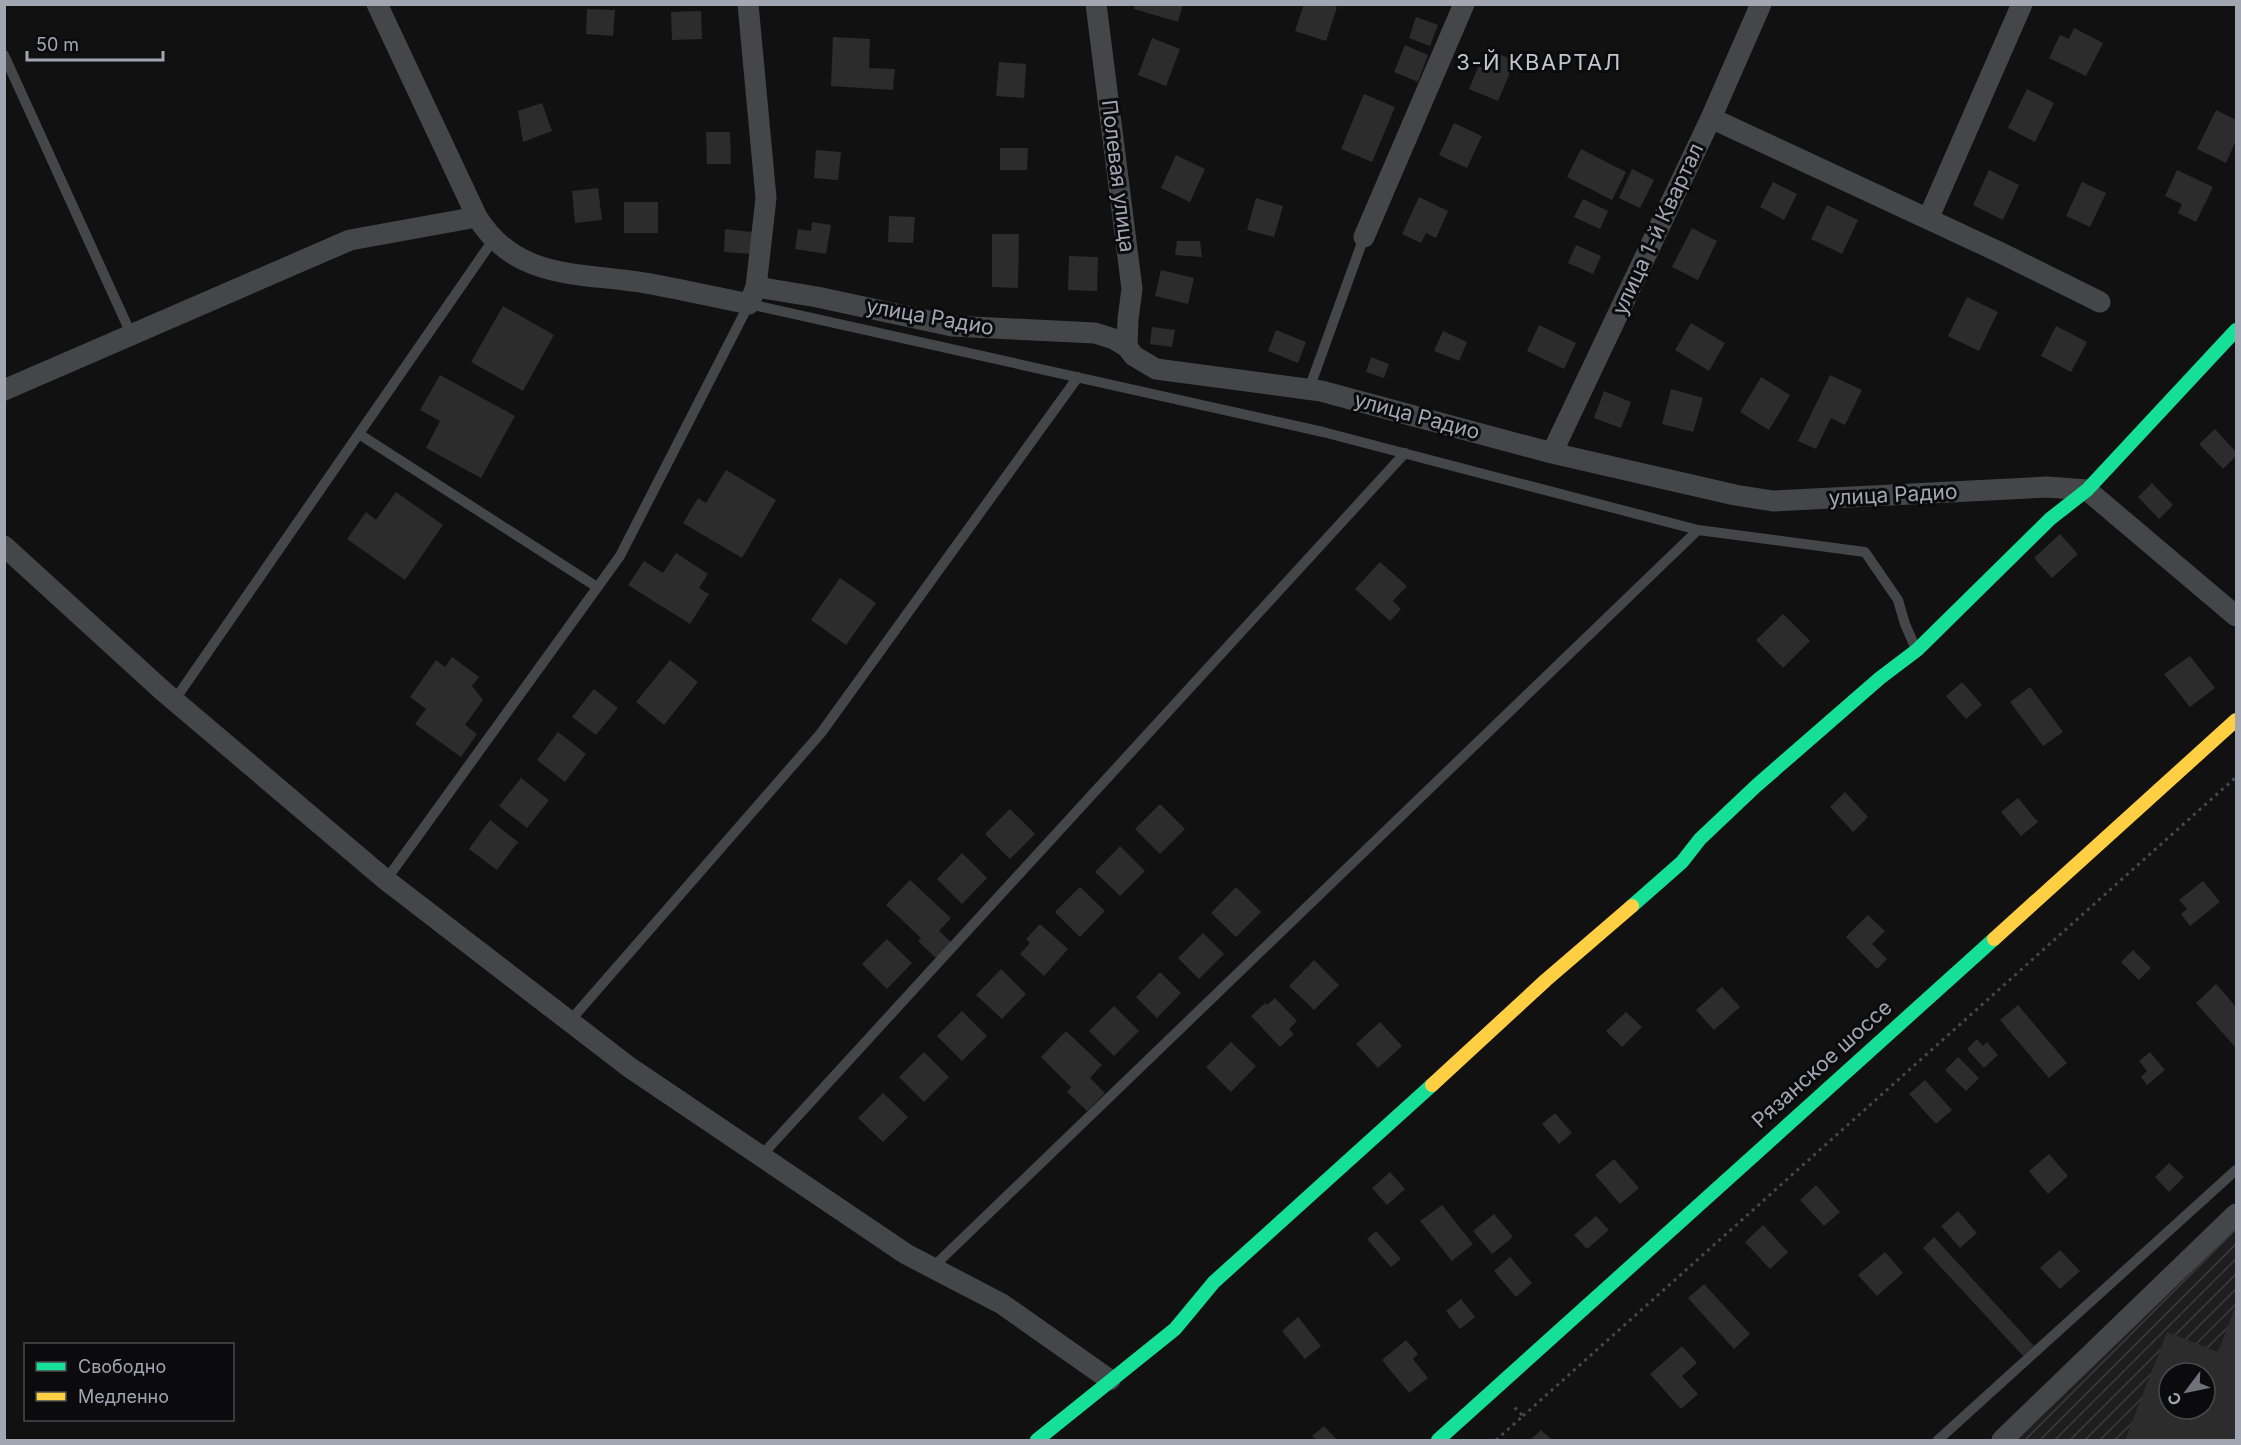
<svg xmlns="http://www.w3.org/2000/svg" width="2241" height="1445" viewBox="0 0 2241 1445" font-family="Inter,sans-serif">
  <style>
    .industrial { fill: url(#industrial-furrows); fill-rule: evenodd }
    .building { fill: #2c2c2c; fill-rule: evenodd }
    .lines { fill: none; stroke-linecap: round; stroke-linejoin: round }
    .path { stroke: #47484b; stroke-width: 3; stroke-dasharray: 3 4.5; stroke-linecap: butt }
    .lane { stroke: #45464a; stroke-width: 10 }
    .street { stroke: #45464a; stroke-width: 21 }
    .fast { stroke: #16e098; stroke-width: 14 }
    .slow { stroke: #ffcf43; stroke-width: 14 }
    .labels { text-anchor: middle; stroke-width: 6; stroke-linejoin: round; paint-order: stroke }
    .street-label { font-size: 21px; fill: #a2a6b2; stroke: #0b0b0d }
    .neighbourhood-label { font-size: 22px; letter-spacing: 1.5px; fill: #c3c5ce; stroke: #0b0b0d }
  </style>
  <defs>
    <pattern id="industrial-furrows" width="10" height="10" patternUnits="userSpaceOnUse" patternTransform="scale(1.5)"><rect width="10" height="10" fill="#1e1e1f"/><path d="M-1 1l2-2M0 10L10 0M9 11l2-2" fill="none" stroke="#3c3c3d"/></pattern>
  </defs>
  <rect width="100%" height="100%" fill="#111"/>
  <path class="industrial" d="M2236,1220V1440H2005ZM2169,1373H2205V1409H2169Z"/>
  <path class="building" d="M1135,4H1183L1178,22L1134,9Z
    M1304,4H1329L1337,7L1326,41L1295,31Z
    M587,9L615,10L613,36L586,34Z
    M701,11L702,39L672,40L671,12Z
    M1416,17L1438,25L1430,46L1409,38Z
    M2074,28L2103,43L2086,76L2049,58L2060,35L2069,39Z
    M833,37L870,39L869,68L895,69L893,90L831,86Z
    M1152,38L1180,49L1166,86L1138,75Z
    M1405,45L1428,55L1418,82L1394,72Z
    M1486,48L1515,61L1498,101L1469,89Z
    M999,62L1026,64L1024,98L996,96Z
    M2027,89L2054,103L2035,142L2008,128Z
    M1364,94L1395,107L1372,162L1341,149Z
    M542,103L552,131L523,142L518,111Z
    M2216,110L2236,120V140L2226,163L2197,149Z
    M1454,123L1482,136L1467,168L1439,155Z
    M706,132H730L731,164H707Z
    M1000,148H1028L1027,170H1000Z
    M1581,149L1626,172L1612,200L1567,177Z
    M816,150L841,152L838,180L814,178Z
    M1176,155L1205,169L1190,202L1161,188Z
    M1632,169L1654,180L1640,208L1619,198Z
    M1989,170L2019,185L2003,220L1973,205Z
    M2177,170L2213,187L2196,222L2178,213L2182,204L2165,196Z
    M1773,182L1797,194L1784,220L1760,207Z
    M2082,182L2106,193L2090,227L2066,216Z
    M598,188L602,220L575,223L572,191Z
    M1419,197L1448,211L1436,238L1426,233L1421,243L1402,234Z
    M1256,198L1283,206L1274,237L1247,230Z
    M1583,199L1608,211L1600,229L1574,217Z
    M624,202H658V233H624Z
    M1827,205L1858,220L1842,254L1811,239Z
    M889,216L915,217L913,243L888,242Z
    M812,222L831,225L826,254L795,249L798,229L811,231Z
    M1692,228L1717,241L1698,280L1672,267Z
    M725,229L752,232L751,254L724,252Z
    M992,234H1019L1018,288L992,287Z
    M1177,241H1200L1202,257L1175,255Z
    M1576,245L1601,256L1593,274L1568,263Z
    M1069,256L1098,257L1097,291L1068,290Z
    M1161,270L1194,278L1188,304L1155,296Z
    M1967,297L1998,312L1979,351L1948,336Z
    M503,306L554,335L523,391L471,362Z
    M1691,323L1725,343L1709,371L1675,350Z
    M1539,325L1576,343L1564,369L1527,351Z
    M2056,326L2087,342L2071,372L2041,356Z
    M1152,327L1175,330L1172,347L1150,344Z
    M1276,330L1306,342L1298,363L1268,351Z
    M1443,331L1467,342L1459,361L1434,351Z
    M1371,357L1389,364L1384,378L1366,372Z
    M440,375L515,416L481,478L426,448L440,421L420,410Z
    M1830,375L1862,390L1845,425L1831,418L1816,449L1798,441Z
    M1761,377L1790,395L1769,430L1740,412Z
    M1671,389L1703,398L1693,432L1662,424Z
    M1604,391L1631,402L1621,428L1594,418Z
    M2215,429L2236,452V456L2223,469L2199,444Z
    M726,470L776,500L742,558L683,523L698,498L706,503Z
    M2152,483L2173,505L2159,519L2138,497Z
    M396,492L443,525L405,580L347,539L366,512L376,520Z
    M2060,534L2078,554L2052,578L2034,558Z
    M676,553L708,574L699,588L709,594L690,624L628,585L644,561L663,573Z
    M1380,562L1407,586L1393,601L1401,609L1390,621L1355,589Z
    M840,578L876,603L846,645L811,620Z
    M1783,614L1810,641L1783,668L1756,640Z
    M2190,656L2215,688L2190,707L2164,674Z
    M452,657L479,677L472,686L483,700L465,725L477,734L461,757L415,724L426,709L410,697L436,660L445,667Z
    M670,660L698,682L664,725L636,702Z
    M1962,682L1982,705L1966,719L1946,696Z
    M2030,687L2063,732L2043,746L2010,702Z
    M594,689L618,708L596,735L572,717Z
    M558,732L586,754L565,782L537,760Z
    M521,778L549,800L527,828L499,806Z
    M1845,792L1868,817L1853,832L1830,807Z
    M2018,798L2038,822L2021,836L2001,812Z
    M1160,804L1185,829L1160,854L1135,829Z
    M1010,809L1035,834L1010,859L985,834Z
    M490,820L518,842L497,870L469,849Z
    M1120,846L1145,871L1120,896L1095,872Z
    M962,853L987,878L962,904L937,879Z
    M910,880L951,918L939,931L952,943L937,959L918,941L921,938L886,905Z
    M2203,881L2220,902L2190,926L2181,914L2187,909L2179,900Z
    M1080,887L1105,911L1080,937L1055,912Z
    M1236,887L1261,912L1236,937L1211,913Z
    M1868,915L1885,931L1872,944L1887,959L1877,969L1846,937Z
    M1040,924L1068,949L1044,976L1020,954L1030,943L1026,939Z
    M1203,933L1224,954L1199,979L1178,958Z
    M887,939L912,963L887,989L862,964Z
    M2133,950L2151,968L2139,980L2121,962Z
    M1314,960L1339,985L1314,1010L1289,986Z
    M1001,969L1026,994L1002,1019L976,995Z
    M1160,972L1181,993L1157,1018L1136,997Z
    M2216,984L2236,1007V1048L2196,1003Z
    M1722,987L1740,1007L1714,1030L1696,1010Z
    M1275,998L1297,1021L1289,1029L1294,1034L1280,1047L1251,1016L1265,1003L1267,1005Z
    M2018,1005L2067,1063L2049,1078L2000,1020Z
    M1114,1006L1139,1031L1114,1056L1089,1031Z
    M962,1011L987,1036L962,1061L937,1036Z
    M1626,1012L1642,1027L1622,1047L1606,1031Z
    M1380,1022L1402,1046L1378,1068L1356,1044Z
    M1066,1031L1102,1065L1090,1078L1105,1093L1087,1111L1067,1092L1071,1087L1041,1057Z
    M1977,1039L1983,1046L1987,1042L1998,1055L1984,1068L1967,1049Z
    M1231,1042L1256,1066L1231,1092L1206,1067Z
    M924,1052L949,1077L924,1102L899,1077Z
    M2150,1052L2165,1070L2147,1085L2141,1077L2147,1071L2139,1061Z
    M1958,1057L1979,1078L1966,1091L1945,1070Z
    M1925,1080L1952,1110L1936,1124L1909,1094Z
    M883,1093L908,1117L883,1142L858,1118Z
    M1555,1113L1572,1133L1559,1144L1542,1124Z
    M2049,1154L2068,1176L2048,1194L2029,1171Z
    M1614,1159L1639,1188L1620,1204L1595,1175Z
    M2169,1163L2184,1177L2169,1192L2155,1177Z
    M1390,1172L1405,1189L1387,1205L1372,1188Z
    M1816,1185L1840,1212L1824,1226L1800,1200Z
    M1442,1205L1473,1244L1452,1261L1420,1221Z
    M1958,1211L1977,1233L1960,1248L1941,1226Z
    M1494,1214L1513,1237L1492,1254L1473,1231Z
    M1596,1216L1609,1230L1587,1249L1574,1235Z
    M1763,1225L1788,1252L1770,1269L1745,1242Z
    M1376,1231L1401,1259L1391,1267L1367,1239Z
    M1934,1237L2034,1346L2023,1356L1923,1248Z
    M2060,1250L2080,1271L2060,1289L2040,1268Z
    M1885,1252L1903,1273L1877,1296L1858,1275Z
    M1510,1257L1532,1283L1516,1297L1494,1271Z
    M1704,1284L1750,1334L1734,1349L1688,1298Z
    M1461,1299L1475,1317L1460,1329L1446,1311Z
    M2236,1305V1440H2125L2167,1332L2218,1352ZM2169,1373H2205V1409H2169Z
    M1298,1317L1321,1346L1305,1359L1282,1331Z
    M1406,1340L1418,1354L1413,1359L1428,1378L1409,1393L1382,1360Z
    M1682,1346L1697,1363L1682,1376L1698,1394L1681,1409L1650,1374Z
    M1324,1426L1337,1440H1316L1312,1436Z
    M1541,1430L1552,1440H1530Z"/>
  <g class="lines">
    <path class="path" d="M1523,1416L2236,777
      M1496,1440L1523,1416L1512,1405"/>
    <path class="lane" d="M4,55L132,336
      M1309,389L1364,237
      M359,434L597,587
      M174,701L493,240
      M386,880L620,556L749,304L1323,432L1698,530
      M569,1022L821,733L1078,377
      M761,1156L1405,453
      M932,1268L1698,530L1865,552L1898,600L1905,624L1915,647
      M1938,1440L2236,1170"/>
    <path class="street" d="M377,4L477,217C517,281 580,272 645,283C680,289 714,297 749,304L756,287L766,198L748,4
      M1096,4L1132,289L1128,319L1127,347
      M1711,118L1999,252L2100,302
      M1928,219L2022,4
      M1364,237L1464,4
      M756,287L817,297L952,326L1095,333L1114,339L1127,347L1134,356L1156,369L1321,391L1552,453L1735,495L1773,501L2047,487L2087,490L2236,616
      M4,390L350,240L477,217
      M1552,453L1711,118L1761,4
      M4,546L163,691L386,880L629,1067L906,1254L1002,1304L1110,1380
      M2002,1440L2236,1214"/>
    <path class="fast" d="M1632,906L1682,862L1700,839L1756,786L1880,678L1917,650L2050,519L2087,490L2236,330
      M1037,1440L1175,1329L1214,1282L1432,1085
      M1438,1440L1994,939"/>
    <path class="slow" d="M1994,939L2236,720
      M1432,1085L1546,980L1632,906"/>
  </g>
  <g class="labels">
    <g class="street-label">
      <text transform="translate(1118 176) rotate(83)" y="7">Полевая улица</text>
      <text transform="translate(1658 229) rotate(-65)" y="7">улица 1-й Квартал</text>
      <text transform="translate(930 317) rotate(10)" y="7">улица Радио</text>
      <text transform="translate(1417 416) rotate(15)" y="7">улица Радио</text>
      <text transform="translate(1893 495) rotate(-3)" y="7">улица Радио</text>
      <text transform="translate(1822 1064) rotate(-42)" y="7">Рязанское шоссе</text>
    </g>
    <g class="neighbourhood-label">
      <text x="1539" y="70">3-Й КВАРТАЛ</text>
    </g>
  </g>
  <rect width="2241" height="1445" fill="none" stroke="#a2a6b2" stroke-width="12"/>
  <rect x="24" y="1343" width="210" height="78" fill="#0b0b0d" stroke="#47494f" stroke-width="1.5"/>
  <rect x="36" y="1362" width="30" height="9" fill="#16e098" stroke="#47494f" stroke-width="1.5"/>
  <text x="78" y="1373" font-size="18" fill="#a2a6b2">Свободно</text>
  <rect x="36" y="1392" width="30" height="9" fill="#ffcf43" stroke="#47494f" stroke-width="1.5"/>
  <text x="78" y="1403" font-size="18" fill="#a2a6b2">Медленно</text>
  <g transform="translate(2187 1391) rotate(238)"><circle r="28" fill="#0b0b0d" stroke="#47494f" stroke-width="1.5"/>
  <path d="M0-4.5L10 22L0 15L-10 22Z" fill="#6f727a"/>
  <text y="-9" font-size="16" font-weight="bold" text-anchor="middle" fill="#a2a6b2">С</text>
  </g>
  <path d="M27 51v9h136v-9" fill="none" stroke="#a2a6b2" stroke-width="3"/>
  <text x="36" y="51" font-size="18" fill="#a2a6b2" stroke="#0b0b0d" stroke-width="4.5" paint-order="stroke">50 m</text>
</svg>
